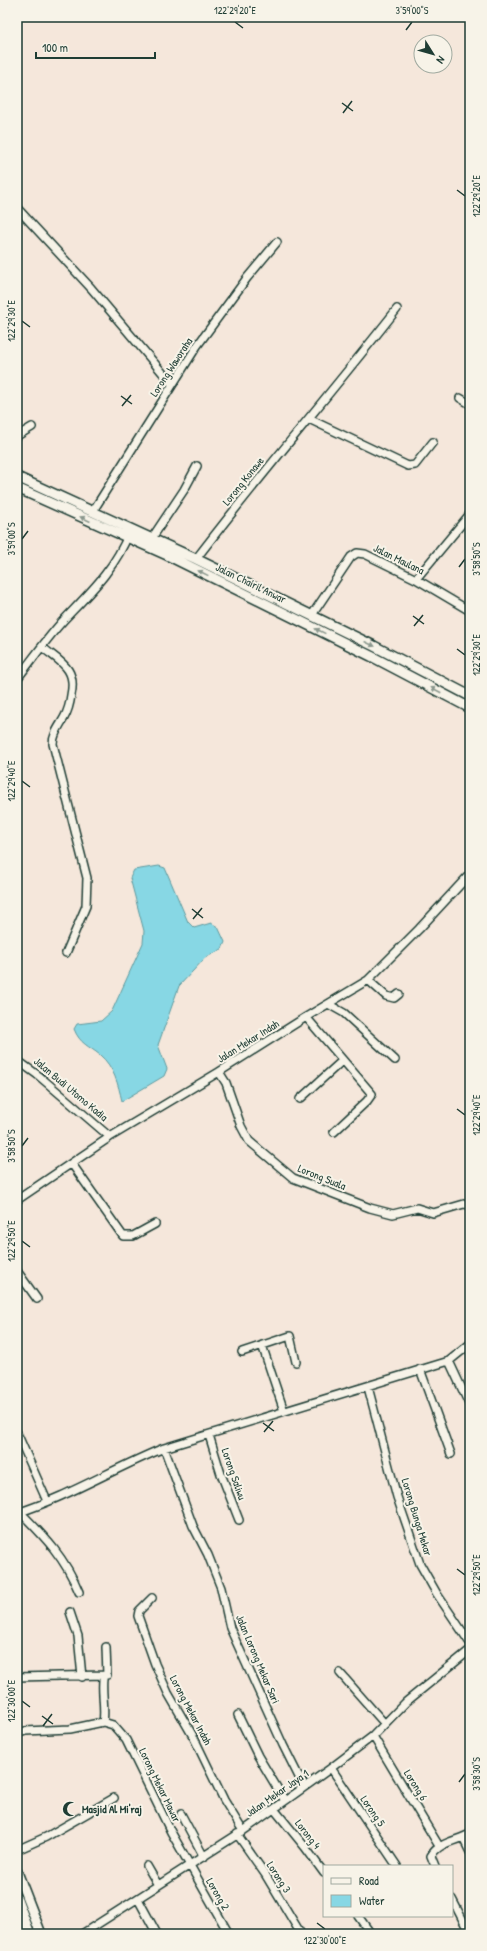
<svg xmlns="http://www.w3.org/2000/svg" width="487" height="1951" viewBox="0 0 487 1951" font-family="'Patrick Hand',sans-serif">
  <style>
    .water { fill: #87d7e4; stroke: #5d999e }
    .lines { fill: none; stroke-linecap: round; stroke-linejoin: round }
    .street-casing { stroke: #1f3d34; stroke-width: 10 }
    .secondary-casing { stroke: #1f3d34; stroke-width: 12 }
    .street { stroke: #f7f3e8; stroke-width: 7 }
    .secondary { stroke: #f7f3e8; stroke-width: 9 }
    .oneway { fill: #8b988e }
    .ticks { fill: none; stroke: #1f3d34; stroke-width: 1.5 }
    .labels { text-anchor: middle; stroke-width: 4; stroke-linejoin: round; paint-order: stroke }
    .street-label { font-size: 11px; fill: #1f3d34; stroke: #f7f3e8 }
    .poi-label { font-size: 11px; font-weight: bold; fill: #1f3d34; stroke: #f7f3e8; text-anchor: start }
    .neatline { fill: none; stroke: #1f3d34; stroke-width: 1.5 }
    .ticks-label { font-size: 10px; text-anchor: middle; fill: #1f3d34 }
  </style>
  <rect width="100%" height="100%" fill="#f5e7db"/>
  <filter id="ink" filterUnits="userSpaceOnUse"><feTurbulence type="fractalNoise" baseFrequency=".025" numOctaves="2"/><feDisplacementMap in="SourceGraphic" scale="8" xChannelSelector="R" yChannelSelector="G"/><feConvolveMatrix kernelMatrix="1 2 1 2 8 2 1 2 1" color-interpolation-filters="sRGB"/></filter>
  <g filter="url(#ink)">
    <path class="water" d="M159,866L165,868L188,922L194,928L211,923L218,927L225,942L222,949L205,958L179,986L158,1045L167,1069L164,1076L122,1101C118,1084 114,1067 100,1055C89,1046 80,1044 74,1029L77,1024L101,1021L112,1011L143,943L144,931L130,878L134,870Z"/>
    <g class="lines">
      <g class="street-casing">
        <path id="street" d="M17,208L91,288L172,384
          M460,398L470,404
          M309,419L408,466L415,465L433,442
          M17,436L32,427
          M93,511L197,346L247,278L277,242
          M152,538L184,490L197,466
          M196,559C261,474 331,393 397,309
          M416,579L470,514
          M312,615L351,557L357,553L365,554L416,579L470,611
          M42,647C60,662 77,668 71,695C70,703 68,711 64,718C59,727 53,734 53,744L87,878L86,906L66,953
          M17,679C32,660 45,641 61,623C88,594 114,571 129,533
          M368,980L386,996L394,998L399,994
          M328,1004L344,1013L395,1060
          M306,1017L372,1094L367,1101L334,1132
          M17,1060L39,1076L110,1137
          M219,1072L226,1083L241,1126L249,1141L293,1178L370,1208L393,1214L417,1208L433,1213L464,1204L470,1205
          M300,1099L343,1060
          M72,1164L123,1236H133L155,1224
          M17,1200L110,1137L219,1072L306,1017L368,980L419,929L470,874
          M17,1271L37,1299
          M262,1345L284,1411
          M242,1352L290,1336L296,1362
          M449,1361L470,1406
          M420,1369L451,1454
          M368,1387L397,1497L420,1564L437,1594L470,1643
          M17,1433L47,1501
          M209,1435L221,1474L239,1520
          M164,1448L193,1526L208,1555L221,1588L230,1628L283,1745L304,1787
          M20,1512C46,1538 65,1558 79,1592
          M17,1513C68,1497 114,1468 164,1448L449,1361L470,1344
          M152,1598L139,1611L138,1616L155,1664L168,1693L194,1738L224,1800L243,1831
          M70,1612L78,1636L82,1677
          M340,1673L385,1724
          M17,1677L104,1675
          M238,1715L258,1756L285,1801
          M103,1722L113,1725L126,1740L171,1832L229,1934
          M17,1734L25,1731L70,1729L103,1722C106,1709 100,1685 104,1675H107L106,1647
          M373,1736L439,1846
          M331,1768L397,1866
          M274,1809L305,1847L324,1873
          M181,1814L204,1857
          M237,1834L265,1874L301,1934
          M463,1838L470,1852
          M17,1850L46,1837L114,1798
          M147,1866L158,1885
          M435,1866L431,1856C439,1842 457,1841 470,1834
          M138,1899L157,1934
          M452,1899L470,1934
          M358,1916L371,1934
          M82,1934L243,1831L331,1768L373,1736L406,1702L470,1650"/>
      </g>
      <g class="secondary-casing">
        <path id="secondary" d="M17,477L196,559L374,646L470,696
          M17,488L167,555L371,656L470,708
          M17,1872L41,1934
          M17,1899L30,1934"/>
      </g>
      <use href="#street" class="street"/>
      <use href="#secondary" class="secondary"/>
    </g>
    <defs><path id="oneway-solid" d="M-6-.8H1V-3.2L6.5 0L1 3.2V.8H-6Z"/></defs>
    <g class="oneway">
      <use href="#oneway-solid" transform="translate(85 519) rotate(-155)"/>
      <use href="#oneway-solid" transform="translate(203 573) rotate(-154)"/>
      <use href="#oneway-solid" transform="translate(320 631) rotate(-154)"/>
      <use href="#oneway-solid" transform="translate(370 644) rotate(25)"/>
      <use href="#oneway-solid" transform="translate(436 690) rotate(-152)"/>
    </g>
  </g>
  <path class="ticks" d="M235,22L243,28M406,30L412,22M342,103L353,111M343,113L352,101M457,190L465,196M22,321L30,327M121,396L132,404M122,406L131,395M22,539L28,531M459,567L465,559M413,616L424,624M414,626L423,615M457,649L465,655M22,781L30,787M192,909L203,918M193,919L202,908M457,1109L465,1115M22,1146L28,1138M22,1241L30,1247M263,1423L274,1431M264,1432L273,1421M457,1569L465,1575M22,1701L30,1707M42,1716L53,1724M43,1726L52,1714M459,1782L465,1774M317,1923L325,1929"/>
  <defs>
    <g id="mosque-bare" transform="scale(1.2)"><path d="M3.5-4.9A6 6 0 1 0 3.5 4.9A5 5 0 1 1 3.5-4.9Z" fill="#1f3d34" stroke="#f7f3e8" stroke-width="2.5" paint-order="stroke"/></g>
  </defs>
  <g fill-rule="evenodd">
    <use href="#mosque-bare" x="70" y="1809"/>
  </g>
  <g class="labels">
    <g class="street-label">
      <text transform="translate(171 367) rotate(-57)" y="4">Lorong Waworaha</text>
      <text transform="translate(243 481) rotate(-51)" y="4">Lorong Konawe</text>
      <text transform="translate(399 559) rotate(26)" y="4">Jalan Maulana</text>
      <text transform="translate(251 583) rotate(26)" y="4">Jalan Chairil Anwar</text>
      <text transform="translate(248 1041) rotate(-32)" y="4">Jalan Mekar Indah</text>
      <text transform="translate(71 1089) rotate(40)" y="4">Jalan Budi Utomo Kadia</text>
      <text transform="translate(322 1177) rotate(22)" y="4">Lorong Suala</text>
      <text transform="translate(234 1474) rotate(71)" y="4">Lorong Saliwu</text>
      <text transform="translate(417 1517) rotate(73)" y="4">Lorong Bunga Mekar</text>
      <text transform="translate(258 1659) rotate(67)" y="4">Jalan Lorong Mekar Sari</text>
      <text transform="translate(191 1710) rotate(62)" y="4">Lorong Mekar Indah</text>
      <text transform="translate(160 1785) rotate(64)" y="4">Lorong Mekar Mawar</text>
      <text transform="translate(416 1785) rotate(58)" y="4">Lorong 6</text>
      <text transform="translate(277 1793) rotate(-35)" y="4">Jalan Mekar Jaya 1</text>
      <text transform="translate(373 1811) rotate(56)" y="4">Lorong 5</text>
      <text transform="translate(308 1834) rotate(52)" y="4">Lorong 4</text>
      <text transform="translate(279 1877) rotate(57)" y="4">Lorong 3</text>
      <text transform="translate(218 1894) rotate(60)" y="4">Lorong 2</text>
    </g>
    <g class="poi-label">
      <text x="82" y="1813">Masjid Al Mi'raj</text>
    </g>
  </g>
  <rect width="487" height="1951" fill="none" stroke="#f7f3e8" stroke-width="44"/>
  <rect x="323" y="1865" width="130" height="52" fill="#f7f3e8" stroke="#a1aaa0"/>
  <rect x="331" y="1878" width="20" height="6" fill="#f7f3e8" stroke="#a1aaa0"/>
  <text x="359" y="1885" font-size="12" fill="#1f3d34">Road</text>
  <rect x="331" y="1895" width="20" height="12" fill="#87d7e4" stroke="#a1aaa0"/>
  <text x="359" y="1905" font-size="12" fill="#1f3d34">Water</text>
  <g transform="translate(433 54) rotate(127)"><circle r="19" fill="#f7f3e8" stroke="#a1aaa0"/>
  <path d="M0-3L7 15L0 10L-7 15Z" fill="#1f3d34"/>
  <text y="-6" font-size="11" font-weight="bold" text-anchor="middle" fill="#1f3d34">N</text>
  </g>
  <path d="M36 52v6h119v-6" fill="none" stroke="#1f3d34" stroke-width="2"/>
  <text x="42" y="52" font-size="12" fill="#1f3d34" stroke="#f7f3e8" stroke-width="3" paint-order="stroke">100 m</text>
  <rect x="22" y="22" width="443" height="1907" class="neatline"/>
  <g class="ticks-label">
    <text x="235" y="14">122°29'20"E</text>
    <text x="412" y="14">3°59'00"S</text>
    <text transform="translate(476 196) rotate(-90)" y="4">122°29'20"E</text>
    <text transform="translate(11 321) rotate(-90)" y="4">122°29'30"E</text>
    <text transform="translate(11 539) rotate(-90)" y="4">3°59'00"S</text>
    <text transform="translate(476 559) rotate(-90)" y="4">3°58'50"S</text>
    <text transform="translate(476 655) rotate(-90)" y="4">122°29'30"E</text>
    <text transform="translate(11 781) rotate(-90)" y="4">122°29'40"E</text>
    <text transform="translate(476 1115) rotate(-90)" y="4">122°29'40"E</text>
    <text transform="translate(11 1146) rotate(-90)" y="4">3°58'50"S</text>
    <text transform="translate(11 1241) rotate(-90)" y="4">122°29'50"E</text>
    <text transform="translate(476 1575) rotate(-90)" y="4">122°29'50"E</text>
    <text transform="translate(11 1701) rotate(-90)" y="4">122°30'00"E</text>
    <text transform="translate(476 1774) rotate(-90)" y="4">3°58'30"S</text>
    <text x="325" y="1944">122°30'00"E</text>
  </g>
</svg>
